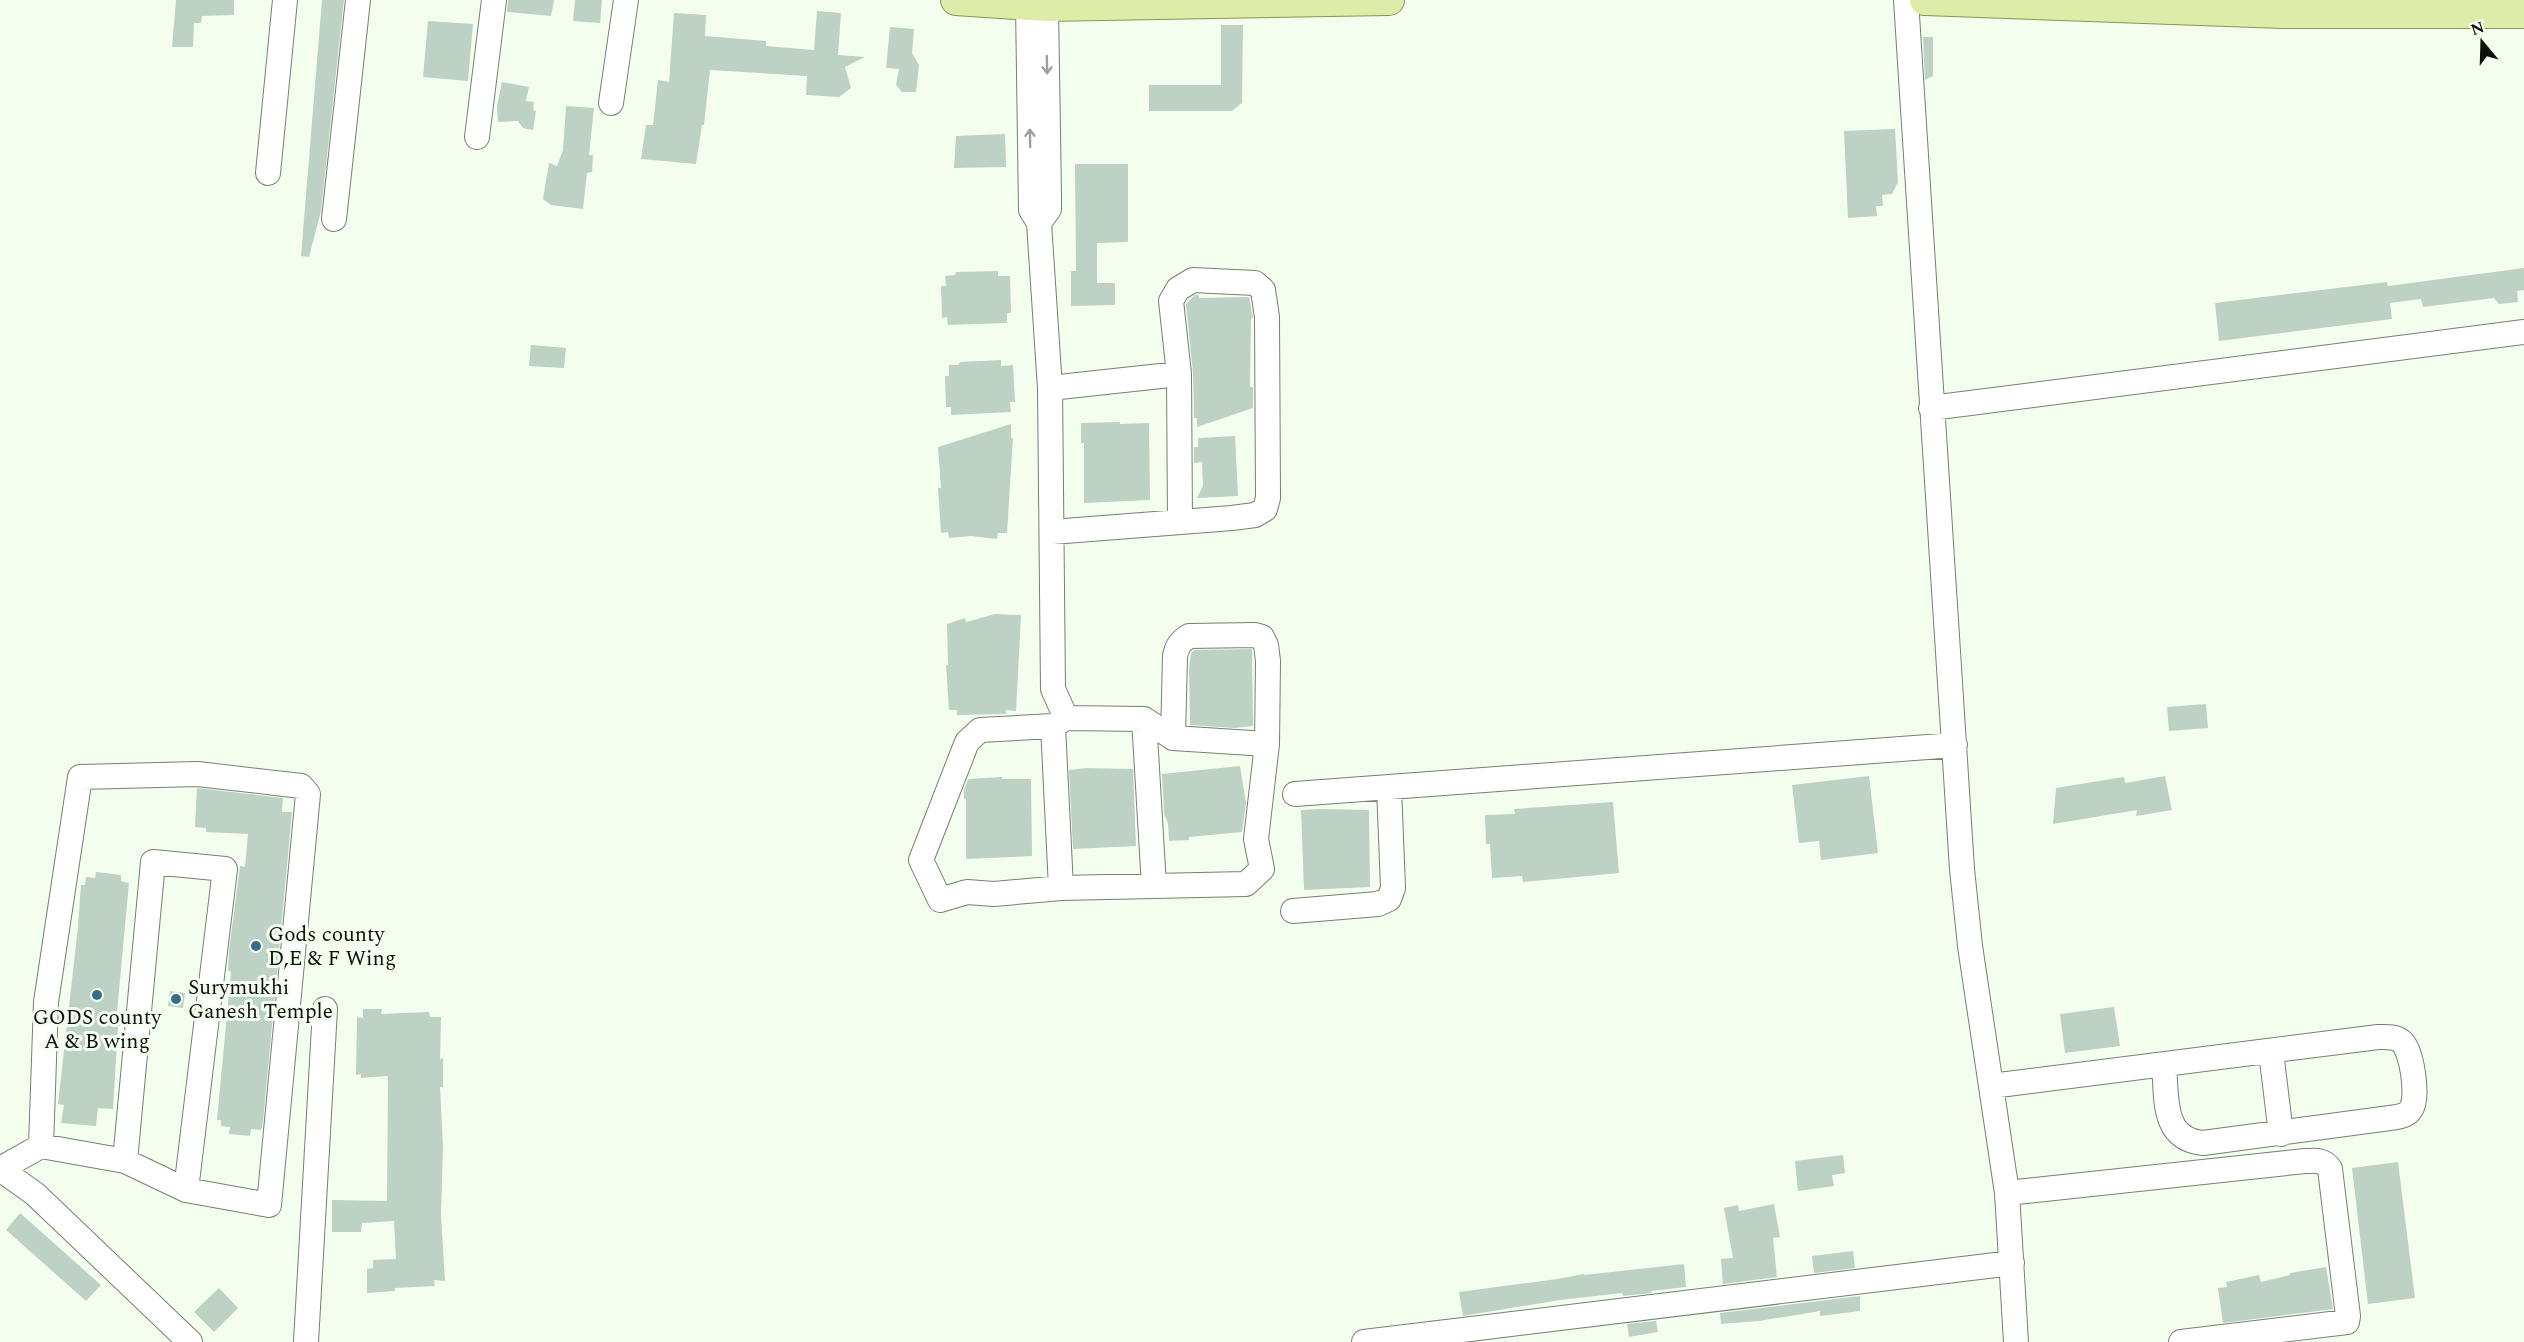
<svg xmlns="http://www.w3.org/2000/svg" width="2524" height="1342" viewBox="0 0 2524 1342" font-family="Spectral,serif">
  <style>
    .building { fill: #bdd1c4 }
    .lines { fill: none; stroke-linecap: round; stroke-linejoin: round }
    .minor-casing { stroke: #748070; stroke-width: 26 }
    .major-casing { stroke: #86974e; stroke-width: 32 }
    .minor { stroke: #fff; stroke-width: 24 }
    .major { stroke: #deecaa; stroke-width: 30 }
    .oneway { stroke: #9d9f9d }
    .poi-dot { fill: #376d88; stroke: #f3feef; stroke-width: 2 }
    .labels { text-anchor: middle; stroke-width: 6; stroke-linejoin: round; paint-order: stroke }
    .poi-label { font-size: 21px; fill: #0b100a; stroke: #f3feef; text-anchor: start }
  </style>
  <rect width="100%" height="100%" fill="#f3feef"/>
  <path class="building" d="M176,0H234V15L202,16L201,23H194L193,47H172Z
    M322,0H344L321,211L309,257L301,256Z
    M508,0H554L551,16L507,12Z
    M575,0H602L600,23L573,21Z
    M817,11L841,13L838,55L865,57L845,67L851,88L839,97L806,95L807,76L710,70L704,125H702L696,164L641,159L646,125H653L658,80L669,82L674,13L706,15L705,36L766,41V46L814,50Z
    M428,21L473,24L468,81L423,77Z
    M1221,25H1243L1242,103L1232,111H1149V85H1221Z
    M890,27L914,29L912,53L919,65L916,92H902L896,85L899,69L886,68Z
    M1923,37H1933V76L1925,80Z
    M502,82L529,87L526,101L534,102L533,110L536,111L533,130L523,128L518,121L498,122L497,106Z
    M566,106L594,108L589,155H593L592,172L587,173L583,209L551,205L543,199L549,163L557,166L563,150Z
    M1895,129L1898,182L1892,194L1882,195L1883,206H1876L1877,216L1848,218L1844,131Z
    M1005,134L1006,167L954,168L956,136Z
    M1075,164H1128V242L1097,243V283H1115V305L1071,306V271H1076Z
    M2524,268V290L2517,291L2518,302L2499,304L2494,298L2423,307L2421,299L2390,303L2392,319L2219,341L2215,303L2387,282L2388,286Z
    M998,271V276H1010L1011,313H1007V323L948,325L947,317L942,318L941,286H946L945,276L955,275L956,272Z
    M1195,295H1199V298L1249,297L1253,318H1251L1250,387H1253V408L1197,427V418H1194L1193,373L1186,304Z
    M531,345L566,348L564,368L529,366Z
    M1001,360V366L1013,365L1015,402H1010L1011,412L951,415V407H946L945,376H949V365H958L960,362Z
    M1120,422V424L1149,423L1150,500L1084,503V443H1081V423Z
    M1011,424V438H1013L1007,533H998L997,539L971,536L949,538L948,532L941,533L938,488H941L938,447Z
    M1235,436L1238,496L1197,498L1203,486L1202,462L1194,463V447H1198V438Z
    M995,614L1021,615L1016,711L1006,710V714L957,715V710H949L946,665H948L947,624L965,618L966,622Z
    M1252,649L1253,726L1235,728L1190,725L1189,669L1191,653L1194,650Z
    M2206,704L2208,728L2169,731L2167,707Z
    M1240,766L1246,803L1242,832L1189,837V840L1169,841L1168,823L1164,814L1162,774Z
    M1086,768L1133,769L1136,846L1073,849L1069,770Z
    M1869,776L1878,853L1821,860L1819,841L1799,843L1792,785Z
    M2165,776L2172,810L2136,816L2137,810L2053,824L2056,788L2124,777L2125,783Z
    M1002,777V779H1031L1032,856L966,859V799H964V790L968,779Z
    M197,788L283,798L282,812H292L263,1122L261,1130L251,1129L250,1136L229,1134L230,1127L221,1126V1120H217L231,972L228,971L229,951L240,866L245,867L248,834L206,832V828L195,827Z
    M1613,802L1619,873L1523,882L1522,876L1492,878L1490,844H1486L1485,815L1515,814L1514,809Z
    M1320,809L1369,810L1370,887L1304,890L1301,810Z
    M96,872L121,875V881L129,883L117,1012L125,1013L123,1025L118,1026L113,1109L98,1108L96,1126L61,1123L64,1105L58,1104L78,927L81,885H85L86,877L95,878Z
    M170,991L185,993L183,1008L168,1006Z
    M2114,1007L2120,1046L2065,1053L2060,1014Z
    M363,1009H382L381,1014L429,1012L430,1017H441L440,1059L443,1058V1087H440L443,1146L441,1215L445,1281L434,1280L435,1286L395,1288V1291L367,1293V1269L373,1268V1260L396,1259L394,1221L362,1223L361,1232H332V1200L387,1201L388,1076L361,1078V1074L356,1075L357,1017L363,1018Z
    M1843,1155L1845,1173L1832,1175L1834,1186L1798,1191L1795,1161Z
    M2398,1162L2415,1298L2368,1304L2352,1168Z
    M1774,1204L1780,1237L1773,1238L1777,1277L1723,1284L1721,1259L1733,1258L1724,1208L1738,1205L1739,1211Z
    M20,1213L101,1285L86,1301L6,1230Z
    M1853,1251L1855,1268L1814,1273L1812,1256Z
    M1684,1264L1686,1287L1651,1291L1652,1293L1623,1296L1622,1293L1560,1300L1463,1316L1459,1292L1557,1279L1584,1274V1275Z
    M2326,1267L2333,1309L2223,1323L2218,1288L2227,1287L2226,1282L2259,1275L2261,1282L2290,1275V1273Z
    M219,1288L238,1308L214,1332L194,1312Z
    M1860,1296V1311L1820,1316V1311L1759,1321L1721,1324L1720,1313Z
    M1656,1321L1658,1332L1629,1337L1627,1324Z"/>
  <g class="lines">
    <g class="minor-casing">
      <path id="minor" d="M1906,0L1962,869L1970,946L2007,1193L2016,1342
        M1028,5L1031,210L1039,223L1049,209V197L1046,6
        M611,103L626,0
        M477,137L494,0
        M268,173L285,0
        M334,219L358,0
        M1039,223L1050,388L1053,689L1066,718
        M1050,388L1179,374
        M1931,408L2524,332
        M1052,532L1232,518L1255,515L1265,509L1268,498L1267,317L1263,290L1255,283L1193,280L1178,289L1171,301L1179,374L1180,522
        M1144,719L1154,886
        M1053,726L1061,888
        M1173,738L1175,656C1177,646 1180,642 1189,636L1255,635L1262,637L1266,645L1268,661L1267,744L1256,839L1262,869L1246,884L1061,888L994,894L967,892L940,900L921,860L967,742L980,730L1053,726L1066,718L1144,719L1173,738L1267,744
        M1295,794L1955,745
        M1293,911L1378,904L1389,899L1393,888L1389,787
        M2271,1052L2281,1134
        M1991,1086L2378,1037C2386,1037 2394,1036 2401,1041C2412,1049 2419,1098 2411,1109C2407,1116 2398,1117 2390,1118L2203,1143C2161,1139 2167,1097 2164,1065
        M125,1161L153,862L225,869L186,1190
        M0,1169L41,1146L125,1161L186,1190L269,1205L308,794L301,786L198,774L80,777L46,1002L41,1146
        M0,1169L35,1194L190,1342
        M2007,1193L2305,1161C2315,1161 2324,1159 2330,1169L2348,1316L2347,1322L2181,1342
        M306,1342L325,1009
        M1364,1342L2012,1263"/>
    </g>
    <g class="major-casing">
      <path id="major" d="M956,0L1046,6L1389,0
        M1925,0L2283,13H2524"/>
    </g>
    <use href="#minor" class="minor"/>
    <use href="#major" class="major"/>
  </g>
  <defs><path id="oneway-shaft" d="M-6 0H5M1.5-3L5.5 0L1.5 3" fill="none" stroke-width="1.6" stroke-linecap="round" stroke-linejoin="round" transform="scale(1.5)"/></defs>
  <g class="oneway">
    <use href="#oneway-shaft" transform="translate(1047 65) rotate(89)"/>
    <use href="#oneway-shaft" transform="translate(1030 138) rotate(-91)"/>
  </g>
  <g class="poi-dot">
    <circle cx="256" cy="946" r="6"/>
    <circle cx="97" cy="995" r="6"/>
    <circle cx="176" cy="999" r="6"/>
  </g>
  <g class="labels">
    <g class="poi-label">
      <text x="268" y="941">Gods county<tspan x="268" dy="24">D,E &amp; F Wing</tspan></text>
      <text x="188" y="994">Surymukhi<tspan x="188" dy="24">Ganesh Temple</tspan></text>
      <text x="97" y="1024" text-anchor="middle">GODS county<tspan x="97" dy="24">A &amp; B wing</tspan></text>
    </g>
  </g>
  <g transform="translate(2482 42) rotate(341)" stroke="#f3feef" stroke-width="4.5" paint-order="stroke">
  <path d="M0-4.5L10 22L0 15L-10 22Z" fill="#0b100a"/>
  <text y="-9" font-size="16" font-weight="bold" text-anchor="middle" fill="#0b100a">N</text>
  </g>
</svg>
